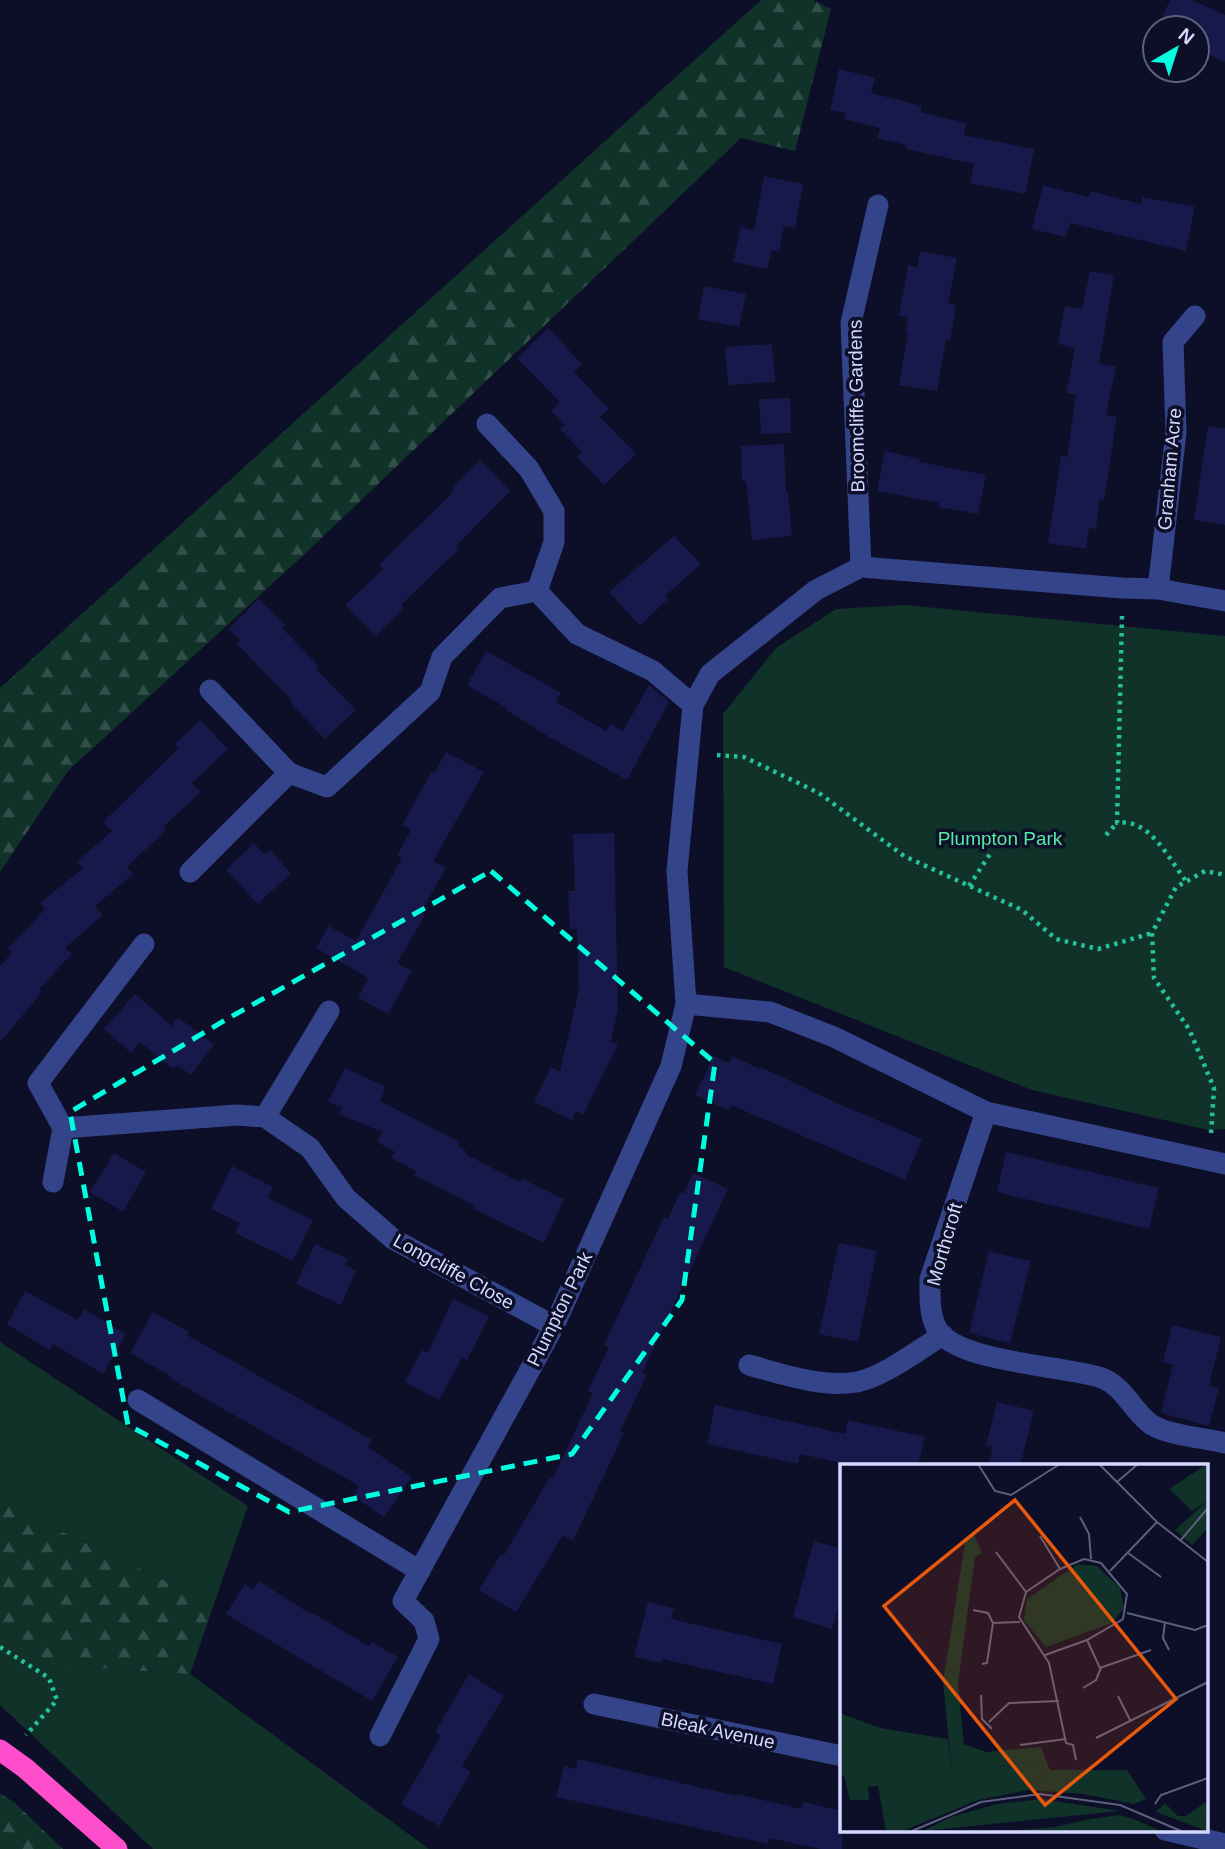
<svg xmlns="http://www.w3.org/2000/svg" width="1225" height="1849" viewBox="0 0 1225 1849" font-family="Arial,sans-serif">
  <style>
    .green { fill: #103229 }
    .forest { fill: url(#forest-firs) }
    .building { fill: #17194a }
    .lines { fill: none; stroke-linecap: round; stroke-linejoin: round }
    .path { stroke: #24c295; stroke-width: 4.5; stroke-dasharray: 3.5 5; stroke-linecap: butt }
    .minor { stroke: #34448a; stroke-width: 21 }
    .highway { stroke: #ff4ecb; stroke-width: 21 }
    .marked { fill: none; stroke: #00fedf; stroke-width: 5; stroke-dasharray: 14 9; stroke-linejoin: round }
    .labels { text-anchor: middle; stroke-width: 7; stroke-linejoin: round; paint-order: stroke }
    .street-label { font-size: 19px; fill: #d3d8ff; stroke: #0d0e27 }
    .park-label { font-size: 19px; fill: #55eaa3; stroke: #0d0e27 }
    .inset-road { fill: none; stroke: #5c5f7d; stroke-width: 2 }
    .view { fill: #e8590c; fill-opacity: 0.15; stroke: #e8590c; stroke-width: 3.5 }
    .inset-edge { fill: none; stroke: #d3d8ff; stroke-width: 3.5 }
  </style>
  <defs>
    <pattern id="forest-firs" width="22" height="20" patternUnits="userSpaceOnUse" patternTransform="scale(1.75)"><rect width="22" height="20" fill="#103229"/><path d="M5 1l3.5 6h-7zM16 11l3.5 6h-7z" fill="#324f49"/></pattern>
  </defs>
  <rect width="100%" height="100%" fill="#0d0e27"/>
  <path class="green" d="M905,605L1225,636V1129L1208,1130L1032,1090L724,967L723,714L776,648L836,609Z
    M0,1342L248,1506L214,1604L29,1516L0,1492Z
    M0,1631L52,1665L190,1674L429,1849H153L0,1705Z"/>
  <path class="forest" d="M761,0H813L831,9L795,151L741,138L308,551L68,771L0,872V688Z
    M0,1492L29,1516L214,1604L190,1674L52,1665L0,1631Z
    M0,1793L15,1803L63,1849H0Z"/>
  <path class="building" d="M1170,0H1192L1225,15V62L1197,49V28H1157Z
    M839,69L875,78L871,93L922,106L921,112L966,123L964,135L1034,149L1025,194L970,183L974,164L905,149L906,145L877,138L880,128L844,119L845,113L830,110Z
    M764,176L803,184L795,228L784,226L779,252L772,250L767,269L733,262L741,227L754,230Z
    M1043,185L1088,197L1090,191L1141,204L1142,197L1195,207L1186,251L1070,223L1066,237L1032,229Z
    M920,251L957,258L948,304L956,305L950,341L946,340L937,391L899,385L908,333H905L908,317L899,316L908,265L917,267Z
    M1090,271L1114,275L1099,364L1116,367L1106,415L1117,417L1104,500L1100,499L1096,529L1089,528L1086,549L1048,543L1061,456L1067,457L1076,395L1066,393L1075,348L1058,344L1065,306L1082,309Z
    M704,286L746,294L739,327L698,319Z
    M548,328L582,364L574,372L609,409L600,417L636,454L604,485L577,457L582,452L560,429L565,425L551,411L560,402L517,358Z
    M772,344L775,382L728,385L725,347Z
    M790,398L791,433L761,434L759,399Z
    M1208,426L1225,428V525L1194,520Z
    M784,444L786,493L788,492L792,536L752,540L746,481H742L741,446Z
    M885,451L920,459V462L986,475L978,514L939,507V503L877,491Z
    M480,460L510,491L456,546L459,549L401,605L404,608L375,636L345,605L383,569L379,565L455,490L452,487Z
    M674,536L701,564L665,596L668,599L640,626L609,592Z
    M258,599L285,625L282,628L319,666L316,669L356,710L325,739L291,704L293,702L237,644L240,640L229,629Z
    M486,651L561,693L556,702L606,731L610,724L623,731L649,685L669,702L627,780L549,737L506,710L507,708L467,685Z
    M200,720L228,749L192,783L201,792L163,827L166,830L127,867L133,874L95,906L103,915L65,948L72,954L39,989L42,992L0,1042V967L12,952L8,949L45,909L40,903L83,868L77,861L112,831L103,822L179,748L175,744Z
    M446,752L484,772L433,861L446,868L421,912L425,915L397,963L412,971L388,1014L358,998L368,978L316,948L329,926L356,941L402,858L397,855L411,830L402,825L432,771L435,772Z
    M614,833L618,1009L611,1042L618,1044L583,1115L576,1111L572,1120L534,1102L551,1067L560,1071L579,990L577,929H570L568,891H575L573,834Z
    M254,843L265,855L270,850L291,873L258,904L226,870Z
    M135,994L172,1026L178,1017L214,1045L191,1075L177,1065L173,1069L140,1042L131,1053L104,1029Z
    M714,1056L729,1063L732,1056L760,1069L761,1067L841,1105L922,1139L905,1180L731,1105L729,1111L695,1095Z
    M345,1068L386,1087L380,1101L460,1142L458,1146L466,1151L465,1154L520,1182L522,1179L564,1199L544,1243L474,1209L475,1206L414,1175L416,1171L391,1158L395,1152L377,1142L382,1132L339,1114L342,1108L328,1102Z
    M1006,1152L1159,1188L1149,1229L997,1192Z
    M114,1153L146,1172L123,1212L90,1192Z
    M232,1166L273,1187L268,1198L313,1220L293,1261L235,1233L240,1223L211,1209Z
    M693,1173L728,1189L642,1373L647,1375L620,1431L624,1433L573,1541L563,1535L516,1612L479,1590L501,1554L504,1555L550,1477L553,1478L593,1393L588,1391L609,1347L604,1345L664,1217L668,1219L680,1192L684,1194Z
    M839,1243L877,1251L858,1342L819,1334Z
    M315,1244L348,1259L345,1265L356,1271L341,1305L296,1284Z
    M989,1251L1031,1261L1010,1343L969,1333Z
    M25,1291L78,1320L84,1309L126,1334L103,1374L53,1344L49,1350L7,1324Z
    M453,1299L489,1316L473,1349L467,1360L462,1358L439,1400L405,1382L422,1350L428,1353Z
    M153,1312L189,1332L187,1335L372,1440L368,1447L412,1477L384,1517L353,1496L359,1486L171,1379L172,1377L130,1353Z
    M1172,1325L1221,1337L1209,1386L1219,1388L1209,1426L1161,1413L1173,1365L1163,1362Z
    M997,1402L1034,1411L1020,1466H988L993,1447L986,1445Z
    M715,1405L845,1434L848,1420L925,1437L918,1466H856L800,1454L798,1464L707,1444Z
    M814,1541L842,1549V1595L832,1629L793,1617Z
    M259,1581L312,1615L313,1613L369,1646L372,1642L398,1657L372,1701L226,1614L245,1584L253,1590Z
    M648,1602L674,1608L671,1619L782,1644L773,1684L662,1659L661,1663L634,1657Z
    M469,1674L504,1696L462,1766L471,1772L439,1826L401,1804L441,1736L435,1732Z
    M578,1759L737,1796V1794L801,1809L803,1802L842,1811V1849H821L769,1838L768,1844L556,1797L564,1766L576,1769Z"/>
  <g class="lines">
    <path class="path" d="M1122,616L1117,823C1149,817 1169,859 1186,881
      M717,755L744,757L819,793L904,856L1022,910L1056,939L1098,949L1152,933
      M1106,835L1117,823
      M969,886L992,851
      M1211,1133L1214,1088L1189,1029L1154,978L1152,933L1176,887L1205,871L1225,875
      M0,1647L49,1678L57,1700L26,1735"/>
    <path class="minor" d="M487,424L529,469L554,511V542L537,591
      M861,567L851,323L878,205
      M1158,589L1176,432L1173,342L1195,316
      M210,690L289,773L327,787L430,692L442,657L500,598L537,591L577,634L653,671L693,705
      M190,872L289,773
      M686,1004L770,1012L834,1037L986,1112L1225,1164
      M986,1112L930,1279C930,1295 929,1312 936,1327C953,1363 1065,1365 1102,1378C1123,1386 1131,1408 1148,1422C1162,1435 1205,1438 1225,1443
      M265,1117L329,1011
      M63,1128L237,1115L265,1117L310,1148L346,1198L393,1239L554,1326
      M53,1182L63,1128L38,1083L144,944
      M749,1365C782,1374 822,1388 857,1382C885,1376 918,1350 943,1335
      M138,1400L420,1571
      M594,1704L842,1756
      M380,1736L429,1639L424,1621L403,1601L554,1326L671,1066L686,1004L677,871L693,705L710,674L816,590L861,567L1122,588L1158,589L1225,601
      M1165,1830L1225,1844"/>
    <path class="highway" d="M0,1750L25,1768L117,1849"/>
  </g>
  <path class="marked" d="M491,871L715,1063L682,1300L572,1454L289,1512L128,1425L70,1112L227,1019Z"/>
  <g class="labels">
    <g class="street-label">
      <text transform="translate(856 406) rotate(-91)" y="7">Broomcliffe Gardens</text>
      <text transform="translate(1169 469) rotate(-85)" y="7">Granham Acre</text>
      <text transform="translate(944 1244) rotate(-74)" y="7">Morthcroft</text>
      <text transform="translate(454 1271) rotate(29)" y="7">Longcliffe Close</text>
      <text transform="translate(559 1309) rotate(-64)" y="7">Plumpton Park</text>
      <text transform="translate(718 1730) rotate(12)" y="7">Bleak Avenue</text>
    </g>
    <g class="park-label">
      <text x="1000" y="845">Plumpton Park</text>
    </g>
  </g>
  <g transform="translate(840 1464)">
    <rect width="368" height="368" fill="#0d0e27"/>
    <path d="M367,37V65L352,81L335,66ZM238,100L257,102L280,124L284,144L272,159L206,183L184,156L187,135ZM0,249L40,264L108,275L112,308L194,317L210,306H287L306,335L294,340L244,330L189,326L138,336L63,367H46L38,322L28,323L29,336H10L4,311L0,312ZM129,282L146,288L201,283L206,296L151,303L128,295ZM251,355L258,367H171L214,363Z" fill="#103229"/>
    <path d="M367,0V37L352,47L329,25ZM134,71L142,89L135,93L118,219L124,280L129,282V295L151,303L206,296L210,306L194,317L150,321L112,308L103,218L126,73ZM202,335L280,347L83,367L111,353L157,340ZM366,338L367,367L316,348L325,339L338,352H346ZM278,351L291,354L321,367H258L251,355Z" fill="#103229"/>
    <path class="inset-road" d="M138,0L155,27L171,31L220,0M259,0L317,58L368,98M277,18L298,0M240,53L249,70L251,95M200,72L220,105M340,77L368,44M156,88L186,128M288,89L321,113M270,107L317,58M133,146L148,149L153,159M287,149L355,166L368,161M325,158L323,174L329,186M247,176L260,204L311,186M205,191L247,176L283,155L287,130L261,99L244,95L220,105L186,128L179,153L209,199L226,279L233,281L236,296M142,200L147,199L153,159L180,158M243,224L256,216L261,204M141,231L142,255L152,265M278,232L290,256M149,258L169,239L219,237M256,274L368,218M180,281L226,275M315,340L321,331L368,314M72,367L141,338L200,330L280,341L341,367"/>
    <path class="view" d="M175,36L336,235L205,341L44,142Z"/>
    <rect width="368" height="368" class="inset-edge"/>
  </g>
  <g transform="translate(1176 49) rotate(39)"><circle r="33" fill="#0d0e27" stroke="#5c5f7d" stroke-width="2"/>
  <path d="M0-5L12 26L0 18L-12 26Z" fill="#00fedf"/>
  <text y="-10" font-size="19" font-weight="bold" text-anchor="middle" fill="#d3d8ff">N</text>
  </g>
</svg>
